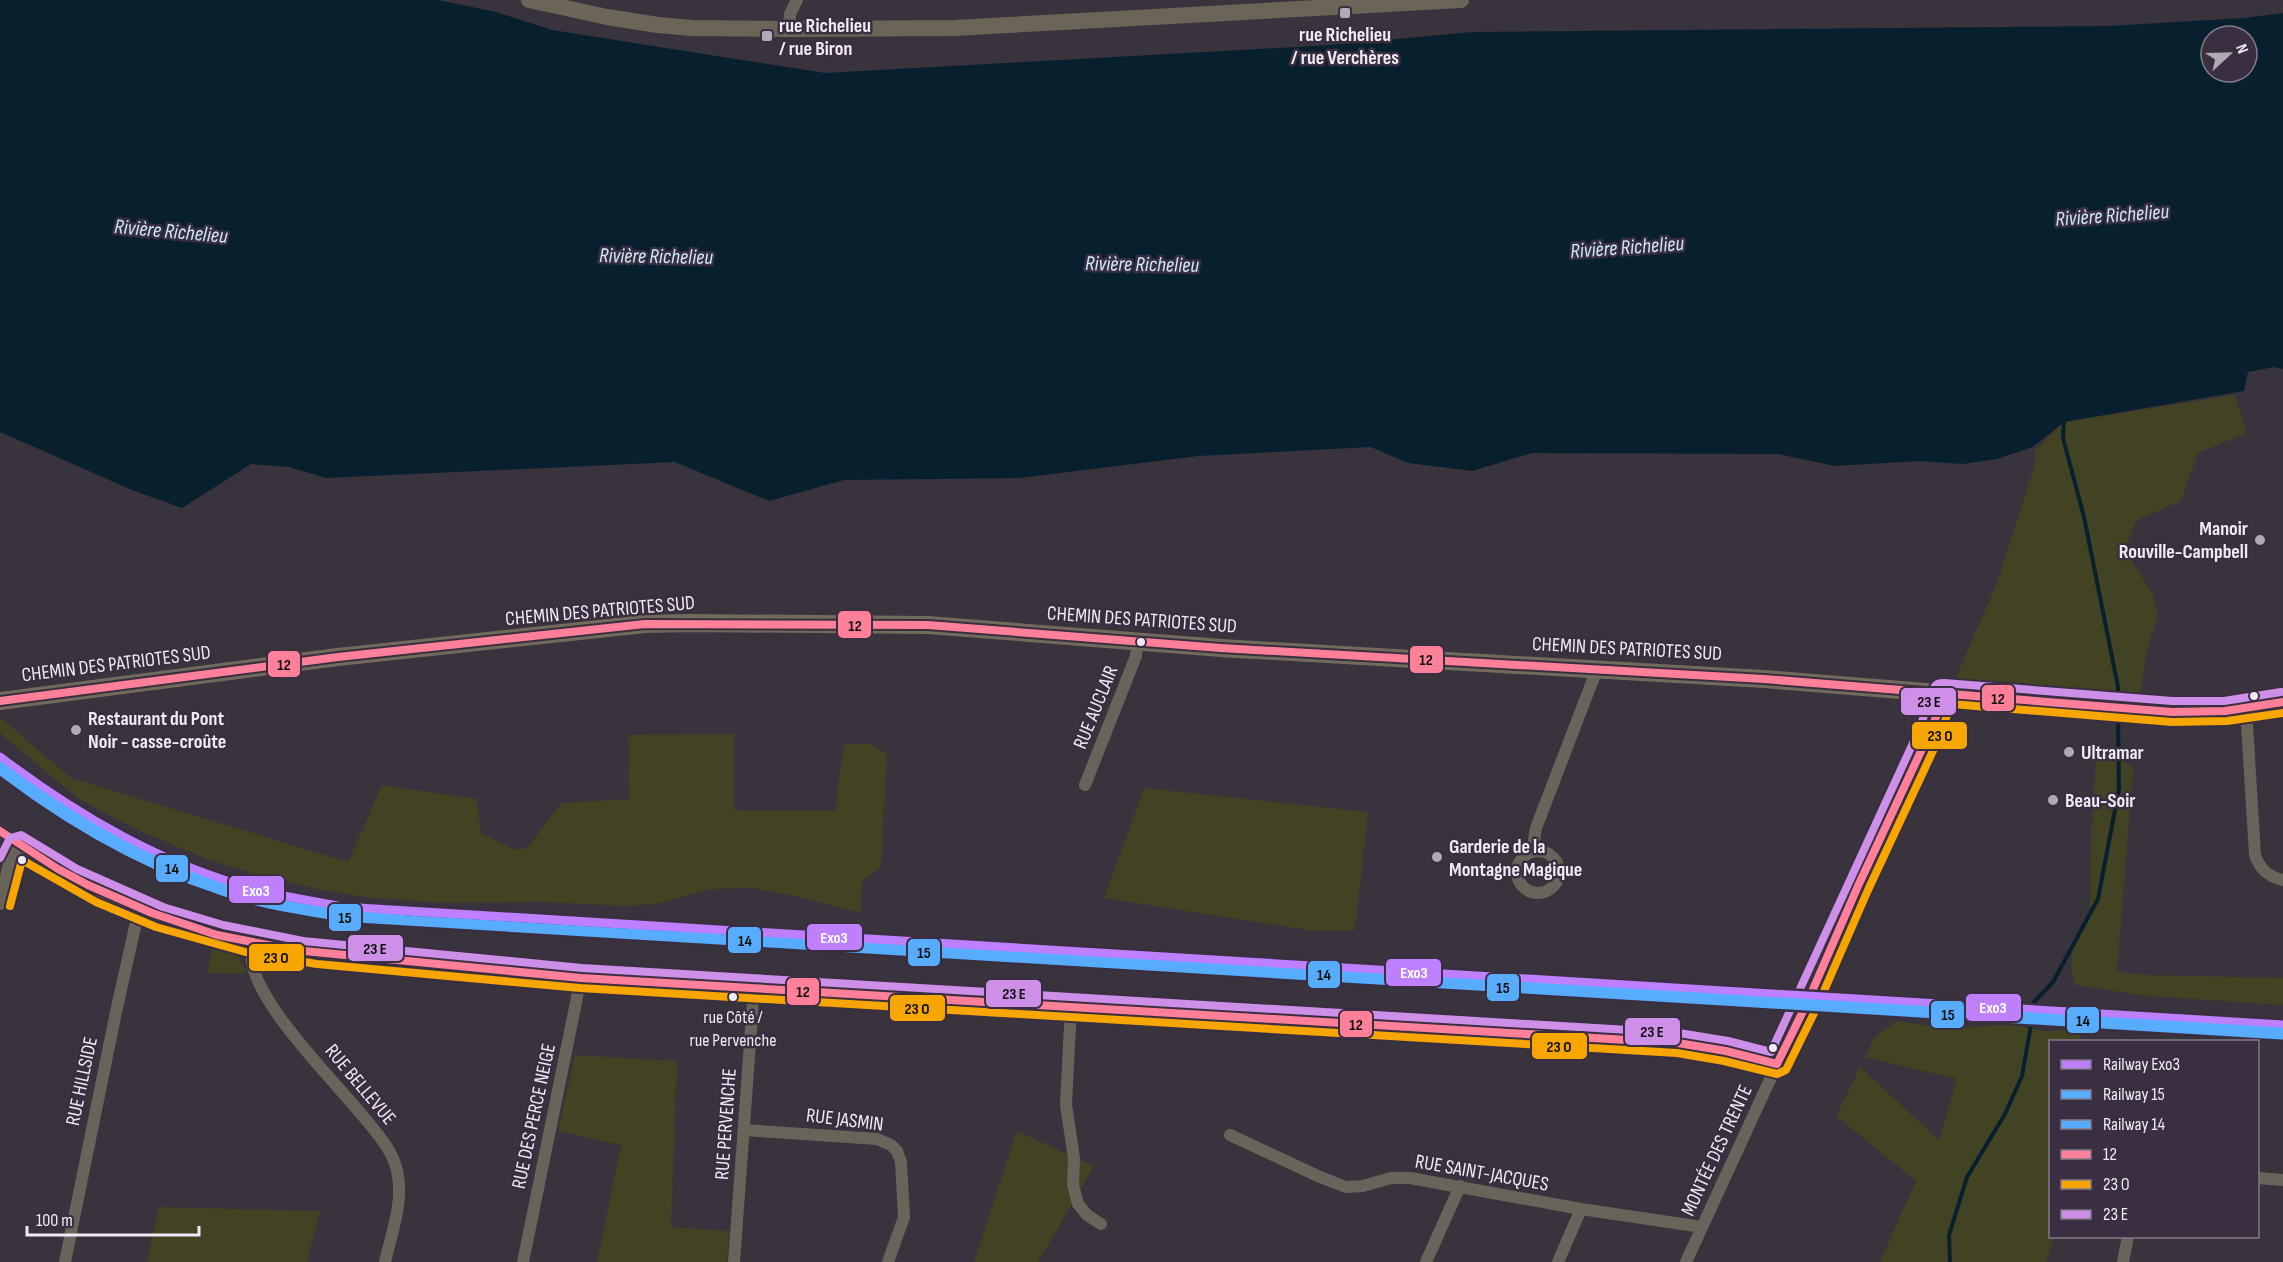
<svg xmlns="http://www.w3.org/2000/svg" width="2283" height="1262" viewBox="0 0 2283 1262" font-family="'Sofia Sans Condensed',sans-serif">
  <style>
    .green { fill: #414322 }
    .water { fill: #08202e; fill-rule: evenodd }
    .lines { fill: none; stroke-linecap: round; stroke-linejoin: round }
    .stream { stroke: #08202e; stroke-width: 4 }
    .minor { stroke: #69645a; stroke-width: 12 }
    .secondary { stroke: #6b6557; stroke-width: 16 }
    .primary { stroke: #726b5c; stroke-width: 18 }
    .bus-1-casing { stroke: #392f41; stroke-width: 12 }
    .bus-2-casing { stroke: #392f41; stroke-width: 12 }
    .bus-3-casing { stroke: #392f41; stroke-width: 12 }
    .bus-1 { stroke: #ff8098; stroke-width: 8 }
    .bus-2 { stroke: #f7a600; stroke-width: 8 }
    .bus-3 { stroke: #ce8fe9; stroke-width: 8 }
    .rail-1-casing { stroke: #392f41; stroke-width: 14 }
    .rail-2-casing { stroke: #392f41; stroke-width: 14 }
    .rail-3-casing { stroke: #392f41; stroke-width: 14 }
    .rail-1 { stroke: #bf80ff; stroke-width: 9 }
    .rail-2 { stroke: #58acfe; stroke-width: 9 }
    .rail-3 { stroke: #58acfe; stroke-width: 9 }
    .poi-dot { fill: #afaab5; stroke: #392f41; stroke-width: 2 }
    .bus-dot { fill: #efeaf5; stroke: #392f41; stroke-width: 2 }
    .labels { text-anchor: middle; stroke-width: 5; stroke-linejoin: round; paint-order: stroke }
    .bus-label { font-size: 18px; fill: #efeaf5; stroke: #392f41 }
    .poi-label { font-size: 20px; font-weight: bold; fill: #efeaf5; stroke: #392f41; text-anchor: start }
    .street-label { font-size: 20px; fill: #efeaf5; stroke: #392f41 }
    .water-label { font-size: 21px; font-style: italic; fill: #cbe9fb; stroke: #392f41 }
    .line-badge { stroke: #392f41; stroke-width: 2 }
    .badge-label { font-size: 16px; text-anchor: middle; font-weight: bold; fill: #fff }
    .pale-badge-label { font-size: 16px; text-anchor: middle; font-weight: bold; fill: #111 }
  </style>
  <rect width="100%" height="100%" fill="#38333d"/>
  <path class="green" d="M2235,395L2247,433L2198,453L2181,501L2137,520L2125,549L2153,595L2158,614L2146,654L2140,698L1953,684L1997,583L2036,461L2034,451L2064,422Z
    M0,717L71,778L348,862L382,785L477,799L481,833L515,850L527,848L561,803L629,799L628,735L734,734V810L835,811L844,744H871L887,754L881,866L862,882L861,913L795,896L752,888L711,889L656,904L626,906L546,902L441,903L366,897L322,890L261,876L207,859L145,833L80,800L0,733Z
    M2096,760L2124,761L2133,768L2117,972L2148,975L2283,978V1005L2148,996L2075,985L2071,969L2072,951L2090,911L2091,837Z
    M1144,788L1368,812L1355,930L1314,931L1104,898Z
    M214,940L236,950L247,973H207Z
    M1897,1021L1949,1029L2008,1024L2046,1031L2079,1030L2081,1041L2050,1042V1236L2054,1237L2046,1262H1880L1916,1181L1836,1116L1860,1067L1939,1140L1957,1079L1865,1057L1874,1038Z
    M575,1055L677,1061L671,1227L729,1231L727,1262H597L621,1145L558,1131Z
    M1017,1131L1094,1166L1038,1262H974Z
    M159,1207L320,1211L307,1262H147Z"/>
  <path class="water" d="M0,0H438L496,12L552,30L825,73L1332,45L1472,32L2109,26L2244,18L2283,13V369L2274,367L2248,372L2244,391L2064,422L2033,447L1997,459L1963,464L1919,461L1835,466L1778,454L1532,453L1472,471L1408,463L1371,447L1198,456L1020,478L844,480L769,501L675,462L326,478L289,467L251,464L182,508L132,490L0,432ZM2211,36H2247V72H2211Z"/>
  <g class="lines">
    <path class="stream" d="M2064,418L2063,438L2084,517L2118,687V696
      M2034,1002L2053,982L2098,899L2119,789L2118,717
      M1950,1262L1949,1235L1967,1177L2005,1114L2022,1076L2031,1025"/>
    <path class="minor" d="M789,29L790,14L797,0
      M2246,709L2255,855C2260,869 2268,877 2283,880
      M1085,785L1136,656L1138,641
      M0,831C74,886 161,923 251,943C289,951 329,954 368,958C439,966 510,973 581,978L1678,1043L1726,1051L1777,1064
      M1517 872a21 21 0 1 1 42 0a21 21 0 1 1-42 0Z
      M1532,852L1536,828L1597,669
      M0,904L9,863L18,845
      M253,943C253,949 251,956 252,962C260,1009 336,1082 367,1121C381,1138 395,1154 398,1176C403,1204 391,1235 385,1262
      M1071,1006L1066,1105L1074,1158L1073,1185L1078,1204L1087,1215L1101,1224
      M744,1130L877,1139L891,1145L897,1151L901,1162L904,1217L888,1262
      M1230,1135L1320,1177L1346,1187L1363,1186L1391,1178H1410L1581,1209L1702,1227
      M2258,1178L2283,1180
      M65,1262L116,1012L139,909
      M523,1262L581,978
      M734,1262L754,988
      M1426,1262L1460,1186
      M1558,1262L1581,1209
      M1686,1262L1913,769L1940,707L1943,693
      M2123,1262L2128,1236"/>
    <path class="secondary" d="M529,0L607,17L658,25L691,28L789,29L954,28L1461,0"/>
    <path class="primary" d="M0,701L338,657L645,624L689,623L928,625L1221,648L1764,679L2172,712L2225,711L2283,702"/>
    <g class="bus-1-casing">
      <path id="bus-1" d="M0,701L338,657L645,624L928,625L1221,648L1764,679L2172,712L2225,711L2283,702
        M0,831L58,869L88,885L152,913L217,935L294,950L581,978L1678,1043L1726,1051L1777,1064L1807,1003L1858,886L1929,734L1940,707L1943,693"/>
    </g>
    <g class="bus-2-casing">
      <path id="bus-2" d="M10,906L22,860L96,902L156,927L249,953L317,964L580,988L1677,1053L1724,1061L1777,1074L1786,1070L1817,1007L1868,890L1939,738L1951,704L2172,722L2227,721L2283,713"/>
    </g>
    <g class="bus-3-casing">
      <path id="bus-3" d="M0,858L10,838L21,835L77,869L163,907L223,925L303,941L582,968L1679,1033L1728,1041L1771,1052L1919,730C1922,723 1932,689 1935,686C1938,683 1940,683 1944,683L2172,701H2224L2281,692"/>
    </g>
    <use href="#bus-1" class="bus-1"/>
    <use href="#bus-2" class="bus-2"/>
    <use href="#bus-3" class="bus-3"/>
    <g class="rail-1-casing">
      <path id="rail-1" d="M0,757C78,816 162,865 257,890C285,897 314,901 342,907L2283,1025"/>
    </g>
    <g class="rail-2-casing">
      <path id="rail-2" d="M0,770C77,829 162,876 256,901C284,908 313,912 341,917L2282,1035"/>
    </g>
    <g class="rail-3-casing">
      <path id="rail-3" d="M0,766C88,831 185,886 294,907C338,915 382,918 426,921L2283,1032"/>
    </g>
    <use href="#rail-1" class="rail-1"/>
    <use href="#rail-2" class="rail-2"/>
    <use href="#rail-3" class="rail-3"/>
  </g>
  <g class="poi-dot">
    <rect x="1339" y="7" width="12" height="12" rx="3"/>
    <rect x="761" y="30" width="12" height="12" rx="3"/>
    <circle cx="2260" cy="540" r="6"/>
    <circle cx="76" cy="730" r="6"/>
    <circle cx="2069" cy="752" r="6"/>
    <circle cx="2053" cy="800" r="6"/>
    <circle cx="1437" cy="857" r="6"/>
  </g>
  <g class="bus-dot">
    <circle cx="1141" cy="642" r="5"/>
    <circle cx="2254" cy="696" r="5"/>
    <circle cx="22" cy="860" r="5"/>
    <circle cx="733" cy="997" r="5"/>
    <circle cx="1773" cy="1048" r="5"/>
  </g>
  <g class="labels">
    <g class="bus-label">
      <text x="733" y="1023">rue Côté /<tspan x="733" dy="23">rue Pervenche</tspan></text>
    </g>
    <g class="poi-label">
      <text x="779" y="32">rue Richelieu<tspan x="779" dy="23">/ rue Biron</tspan></text>
      <text x="1345" y="41" text-anchor="middle">rue Richelieu<tspan x="1345" dy="23">/ rue Verchères</tspan></text>
      <text x="2248" y="535" text-anchor="end">Manoir<tspan x="2248" dy="23">Rouville-Campbell</tspan></text>
      <text x="88" y="725">Restaurant du Pont<tspan x="88" dy="23">Noir - casse-croûte</tspan></text>
      <text x="2081" y="759">Ultramar</text>
      <text x="2065" y="807">Beau-Soir</text>
      <text x="1449" y="853">Garderie de la<tspan x="1449" dy="23">Montagne Magique</tspan></text>
    </g>
    <g class="street-label">
      <text transform="translate(600 610) rotate(-5)" y="7">CHEMIN DES PATRIOTES SUD</text>
      <text transform="translate(1142 619) rotate(4)" y="7">CHEMIN DES PATRIOTES SUD</text>
      <text transform="translate(1627 648) rotate(3)" y="7">CHEMIN DES PATRIOTES SUD</text>
      <text transform="translate(116 663) rotate(-7)" y="7">CHEMIN DES PATRIOTES SUD</text>
      <text transform="translate(1095 707) rotate(-68)" y="7">RUE AUCLAIR</text>
      <text transform="translate(81 1081) rotate(-78)" y="7">RUE HILLSIDE</text>
      <text transform="translate(361 1084) rotate(50)" y="7">RUE BELLEVUE</text>
      <text transform="translate(533 1116) rotate(-78)" y="7">RUE DES PERCE NEIGE</text>
      <text transform="translate(845 1119) rotate(7)" y="7">RUE JASMIN</text>
      <text transform="translate(725 1124) rotate(-86)" y="7">RUE PERVENCHE</text>
      <text transform="translate(1716 1150) rotate(-65)" y="7">MONTÉE DES TRENTE</text>
      <text transform="translate(1482 1172) rotate(10)" y="7">RUE SAINT-JACQUES</text>
    </g>
    <g class="water-label">
      <text transform="translate(2112 215) rotate(-4)" y="7">Rivière Richelieu</text>
      <text transform="translate(171 231) rotate(5)" y="7">Rivière Richelieu</text>
      <text transform="translate(1627 247) rotate(-4)" y="7">Rivière Richelieu</text>
      <text transform="translate(656 256) rotate(1)" y="7">Rivière Richelieu</text>
      <text transform="translate(1142 264) rotate(1)" y="7">Rivière Richelieu</text>
    </g>
  </g>
  <g class="line-badge">
    <rect x="837" y="610" width="35" height="29" rx="6" fill="#ff8098"/>
    <rect x="1409" y="645" width="35" height="29" rx="6" fill="#ff8098"/>
    <rect x="267" y="650" width="34" height="28" rx="6" fill="#ff8098"/>
    <rect x="1981" y="684" width="34" height="28" rx="6" fill="#ff8098"/>
    <rect x="1900" y="687" width="57" height="29" rx="6" fill="#ce8fe9"/>
    <rect x="1911" y="721" width="57" height="29" rx="6" fill="#f7a600"/>
    <rect x="155" y="854" width="34" height="29" rx="6" fill="#58acfe"/>
    <rect x="228" y="875" width="57" height="29" rx="6" fill="#bf80ff"/>
    <rect x="328" y="903" width="34" height="29" rx="6" fill="#58acfe"/>
    <rect x="806" y="923" width="57" height="28" rx="6" fill="#bf80ff"/>
    <rect x="727" y="926" width="35" height="28" rx="6" fill="#58acfe"/>
    <rect x="347" y="934" width="57" height="28" rx="6" fill="#ce8fe9"/>
    <rect x="907" y="938" width="34" height="29" rx="6" fill="#58acfe"/>
    <rect x="248" y="943" width="57" height="29" rx="6" fill="#f7a600"/>
    <rect x="1385" y="958" width="57" height="29" rx="6" fill="#bf80ff"/>
    <rect x="1307" y="960" width="34" height="29" rx="6" fill="#58acfe"/>
    <rect x="1486" y="973" width="34" height="29" rx="6" fill="#58acfe"/>
    <rect x="786" y="977" width="34" height="29" rx="6" fill="#ff8098"/>
    <rect x="985" y="979" width="57" height="29" rx="6" fill="#ce8fe9"/>
    <rect x="1965" y="993" width="57" height="29" rx="6" fill="#bf80ff"/>
    <rect x="889" y="994" width="57" height="28" rx="6" fill="#f7a600"/>
    <rect x="1930" y="1000" width="35" height="29" rx="6" fill="#58acfe"/>
    <rect x="2066" y="1006" width="34" height="28" rx="6" fill="#58acfe"/>
    <rect x="1339" y="1010" width="34" height="28" rx="6" fill="#ff8098"/>
    <rect x="1624" y="1017" width="57" height="29" rx="6" fill="#ce8fe9"/>
    <rect x="1531" y="1032" width="57" height="28" rx="6" fill="#f7a600"/>
  </g>
  <g class="badge-label">
    <text x="256" y="896">Exo3</text>
    <text x="834" y="943">Exo3</text>
    <text x="1414" y="978">Exo3</text>
    <text x="1993" y="1013">Exo3</text>
  </g>
  <g class="pale-badge-label">
    <text x="855" y="631">12</text>
    <text x="1426" y="665">12</text>
    <text x="284" y="670">12</text>
    <text x="1998" y="704">12</text>
    <text x="1929" y="707">23 E</text>
    <text x="1940" y="741">23 O</text>
    <text x="172" y="874">14</text>
    <text x="345" y="923">15</text>
    <text x="745" y="946">14</text>
    <text x="375" y="954">23 E</text>
    <text x="924" y="958">15</text>
    <text x="276" y="963">23 O</text>
    <text x="1324" y="980">14</text>
    <text x="1503" y="993">15</text>
    <text x="803" y="997">12</text>
    <text x="1014" y="999">23 E</text>
    <text x="917" y="1014">23 O</text>
    <text x="1948" y="1020">15</text>
    <text x="2083" y="1026">14</text>
    <text x="1356" y="1030">12</text>
    <text x="1652" y="1037">23 E</text>
    <text x="1559" y="1052">23 O</text>
  </g>
  <rect x="2049" y="1040" width="210" height="198" fill="#392f41" stroke="#827a89" stroke-width="1.5"/>
  <rect x="2061" y="1060" width="30" height="9" fill="#bf80ff" stroke="#827a89" stroke-width="1.5"/>
  <text x="2103" y="1070" font-size="18" fill="#efeaf5">Railway Exo3</text>
  <rect x="2061" y="1090" width="30" height="9" fill="#58acfe" stroke="#827a89" stroke-width="1.5"/>
  <text x="2103" y="1100" font-size="18" fill="#efeaf5">Railway 15</text>
  <rect x="2061" y="1120" width="30" height="9" fill="#58acfe" stroke="#827a89" stroke-width="1.5"/>
  <text x="2103" y="1130" font-size="18" fill="#efeaf5">Railway 14</text>
  <rect x="2061" y="1150" width="30" height="9" fill="#ff8098" stroke="#827a89" stroke-width="1.5"/>
  <text x="2103" y="1160" font-size="18" fill="#efeaf5">12</text>
  <rect x="2061" y="1180" width="30" height="9" fill="#f7a600" stroke="#827a89" stroke-width="1.5"/>
  <text x="2103" y="1190" font-size="18" fill="#efeaf5">23 O</text>
  <rect x="2061" y="1210" width="30" height="9" fill="#ce8fe9" stroke="#827a89" stroke-width="1.5"/>
  <text x="2103" y="1220" font-size="18" fill="#efeaf5">23 E</text>
  <g transform="translate(2229 54) rotate(68)"><circle r="28" fill="#392f41" stroke="#827a89" stroke-width="1.5"/>
  <path d="M0-4.5L10 22L0 15L-10 22Z" fill="#afaab5"/>
  <text y="-9" font-size="16" font-weight="bold" text-anchor="middle" fill="#efeaf5">N</text>
  </g>
  <path d="M27 1226v9h172v-9" fill="none" stroke="#efeaf5" stroke-width="3"/>
  <text x="36" y="1226" font-size="18" fill="#efeaf5" stroke="#392f41" stroke-width="4.5" paint-order="stroke">100 m</text>
</svg>
